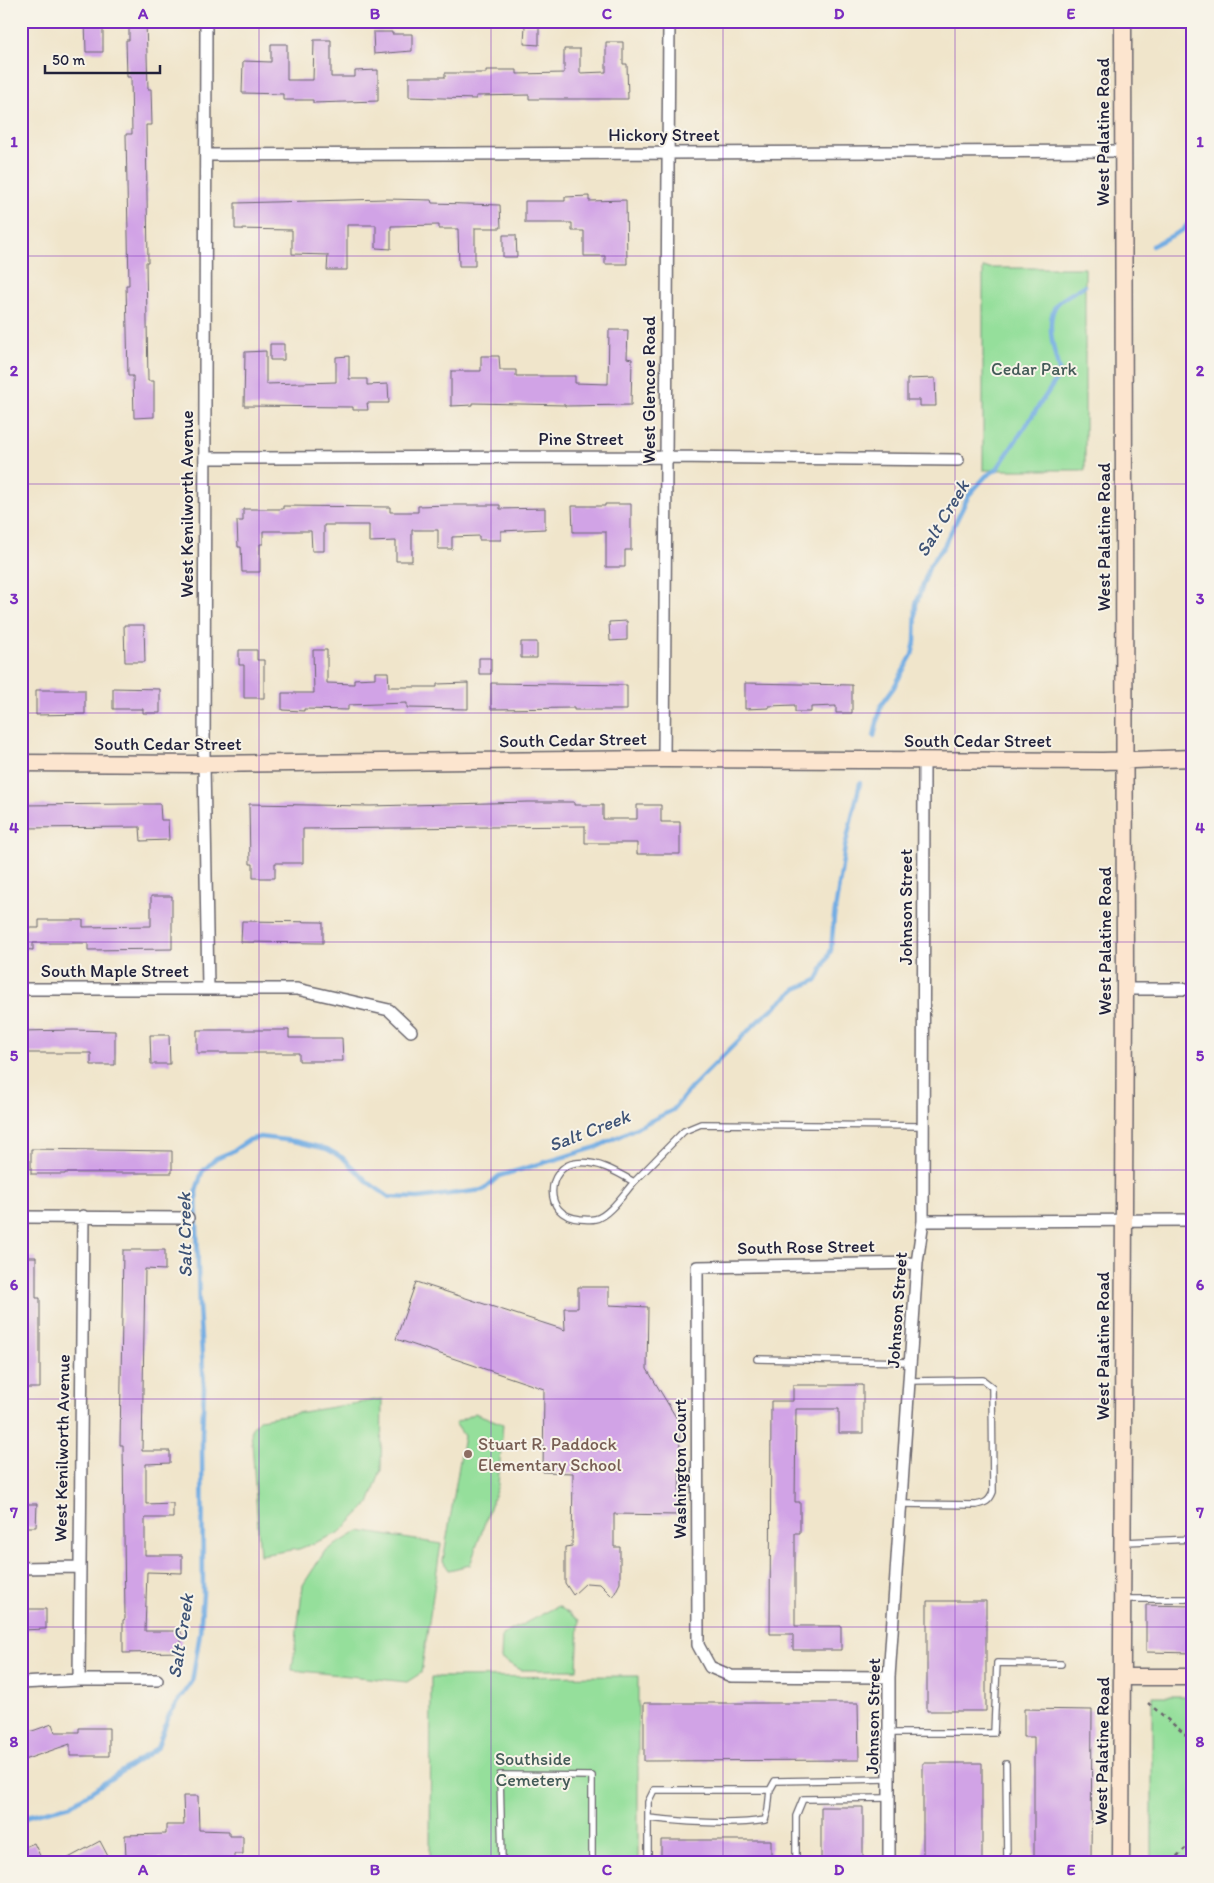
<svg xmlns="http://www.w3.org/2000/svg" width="1214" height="1883" viewBox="0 0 1214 1883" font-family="Itim,sans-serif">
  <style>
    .green { fill: #95df9b; stroke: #5c806b }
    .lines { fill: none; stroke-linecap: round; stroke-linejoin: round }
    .stream { stroke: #73ade3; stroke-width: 4.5 }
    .building { fill: #d1a3e6 }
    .lane-casing { stroke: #6a666d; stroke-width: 8 }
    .street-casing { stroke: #6a666d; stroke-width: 14 }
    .secondary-casing { stroke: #6a666d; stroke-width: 19 }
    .path { stroke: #6a666d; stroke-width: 2.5; stroke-dasharray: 4 4; stroke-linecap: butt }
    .lane { stroke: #fff; stroke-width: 5.5 }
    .street { stroke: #fff; stroke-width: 11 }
    .secondary { stroke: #fce5cf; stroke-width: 16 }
    .grid { fill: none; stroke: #7b2cbf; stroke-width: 1; stroke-opacity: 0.55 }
    .education-dot { fill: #8d6e63; stroke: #f7f3e8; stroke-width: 2 }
    .labels { text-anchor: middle; stroke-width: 4; stroke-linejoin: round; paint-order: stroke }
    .street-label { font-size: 18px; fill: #22223b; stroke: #f7f3e8 }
    .park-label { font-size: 18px; fill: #445b58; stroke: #f7f3e8 }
    .education-label { font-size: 18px; fill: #785e54; stroke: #f7f3e8; text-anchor: start }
    .water-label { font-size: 19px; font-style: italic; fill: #3e5376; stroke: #f7f3e8 }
    .neatline { fill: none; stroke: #7b2cbf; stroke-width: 2 }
    .grid-label { font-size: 16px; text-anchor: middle; font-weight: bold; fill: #7b2cbf }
  </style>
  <rect width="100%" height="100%" fill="#f7f3e8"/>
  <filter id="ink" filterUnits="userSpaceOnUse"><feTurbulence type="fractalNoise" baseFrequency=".02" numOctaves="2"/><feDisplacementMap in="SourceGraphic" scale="10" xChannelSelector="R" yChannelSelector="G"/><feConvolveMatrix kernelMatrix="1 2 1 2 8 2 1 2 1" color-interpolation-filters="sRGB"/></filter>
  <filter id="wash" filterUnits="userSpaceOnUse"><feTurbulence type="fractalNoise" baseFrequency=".0096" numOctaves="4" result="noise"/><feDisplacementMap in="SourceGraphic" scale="20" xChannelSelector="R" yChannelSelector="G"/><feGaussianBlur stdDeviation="1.12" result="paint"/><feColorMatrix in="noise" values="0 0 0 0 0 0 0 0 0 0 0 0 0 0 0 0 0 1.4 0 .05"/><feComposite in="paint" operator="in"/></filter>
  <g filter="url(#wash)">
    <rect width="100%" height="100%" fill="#f0e5cb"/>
    <path class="green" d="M983,268H1085V470H983Z
      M382,1399L381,1470L369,1504L339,1533L299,1549L260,1555L251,1429L260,1419Z
      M475,1413L503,1424L498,1485L470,1565L449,1570L443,1561L464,1436L455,1423Z
      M359,1531L441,1544L421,1673L407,1682L292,1670L303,1585L325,1551Z
      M558,1606L579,1620L577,1670H521L501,1659L502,1635Z
      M638,1676V1862H430L431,1677Z
      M1152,1696H1193V1862H1152Z"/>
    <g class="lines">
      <path class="stream" d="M1152,246L1183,230L1193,217
        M874,736L881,705L894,687L912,655L915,642L916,604L930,565L944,546L969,495L986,476L997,469L1060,374C1055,355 1044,320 1057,304C1062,298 1078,290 1084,286
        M21,1821L31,1815L71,1805L157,1748L169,1715L192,1682L200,1633L203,1594L202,1433L204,1387L199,1307L196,1191L202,1172L216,1158L231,1152L249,1140L260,1137L294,1141L327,1149L343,1158L369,1183L389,1197L418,1198L483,1190L499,1176L597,1147L673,1110L691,1088L758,1021L796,989L817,980L831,950L834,917L845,847L860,783"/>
    </g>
    <g id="blocks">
      <path class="building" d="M85,21H103V52H86Z
        M129,21H146L148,89H151L152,125H146L148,262H146L148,381H154V417L134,418L133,376H128L126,285H129L126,134H132L131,77H127L126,40H129Z
        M525,25H539V45L524,44Z
        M373,32H392V34H412V51L374,54Z
        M314,40H331V77H355V71L378,70V101L313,103V100H283V94L242,93L243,61L271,62V44H287V80H313Z
        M606,42H623V64H627L628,99H529V95L476,96V99L409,97V77H445V73H486V70H517V74L564,73V49H580V73L606,72Z
        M589,196V201L626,200L627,264H605V256H584V231H572V223H525V201H565V197Z
        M386,199L431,200L432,203L500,205L501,228H475V266H459L458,229H439V225L391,226V249L376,248V225H347V270H327L328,255L292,254V230L235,229V203Z
        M503,235H516L517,257H503Z
        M609,330H628L627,358L632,359L631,405L565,406V405L473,403V405L451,406V371H481V356H499L500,370H516V376H575V383L608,384Z
        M270,344H284V360H270Z
        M266,351V384L336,382V357L349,356V379H367V385L388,384L389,403H367L368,410H353V407L244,406L245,352Z
        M935,378L936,406H920V400H907V379Z
        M605,504H631V550H625V567H606V532H573L572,506H605Z
        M450,505H500V509L545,508V529L501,531V540H479V536L452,537V549H438V530H412V561H396V541L369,542V525H324V551H312L311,531H263V544H260V572H242L241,547H238L237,521H243V509H283V506L390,507V512H418V506Z
        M627,621V640L610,641L609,622Z
        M124,625H144L145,662H125Z
        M521,642H537V658H521Z
        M239,650H257V660H264V698H244V665H239Z
        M313,650H327V683L354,684V679L375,678V672H388L389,687H437V684L468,683V709L407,708V703L348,705V710L304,709V711L282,710V693H314Z
        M479,658H491V674H479Z
        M491,683L627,685V710H574V708L491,709Z
        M745,683L852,685V713H836V706L811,707V712H795V705L769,706V708L745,709Z
        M113,688L160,689V713H143V709H113Z
        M36,690H85V714L36,715Z
        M528,802H574V805H603V819H637V805H661V822H680V854H637V843H585V826L303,829V863H275V878H253V864H250L249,804L370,806Z
        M132,804H160L161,820H168L169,840L141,841L140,827L21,828V805Z
        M151,896H172V949L88,950V943H33V950L21,949V928H39V920H83V927L151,926Z
        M242,921L323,922V943L241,942Z
        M74,1030L115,1031V1065H91V1053H21V1031Z
        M197,1030H289V1038H342L343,1061H299V1053H197Z
        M150,1035H169L170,1064H151Z
        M31,1149L172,1151V1173H65V1174H31Z
        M123,1250H165V1270L145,1269L142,1451H170V1463L146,1464V1504L173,1503V1518H145V1555H182V1573L147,1572L145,1631H181V1652L123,1653V1620L125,1619L123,1445H120Z
        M21,1257H36V1298H40V1388H21Z
        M416,1282L565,1330L564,1308H578V1287H609V1305L648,1307L647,1369L680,1424L679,1515L614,1514V1547H620V1583L613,1597L600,1584L586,1583L573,1595L565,1583V1547L572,1546L573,1473L543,1472L544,1389L396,1339Z
        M793,1385H863V1433H839V1409H796L795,1502H800V1533H795V1626H841V1650H793V1634H770L771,1401H793Z
        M21,1504H37L36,1527H21Z
        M927,1601H986V1711H927Z
        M1146,1605L1193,1606V1653L1146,1652Z
        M21,1609H46V1629L21,1630Z
        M644,1703H858L859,1760L644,1761Z
        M1024,1709L1092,1710L1091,1862H1034V1737H1024Z
        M52,1724L55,1732H79V1728H109V1756H70V1744L21,1761V1735Z
        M923,1763H982V1862H923Z
        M183,1796H198L199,1830L229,1831V1836H243V1854H234V1859H186L178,1860V1862H161V1858H126L125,1835L166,1834V1825H184Z
        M821,1807H863V1862H821Z
        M661,1840H771V1862H661Z
        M100,1841L111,1862H61Z
        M34,1843L43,1862H28L22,1848Z"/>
    </g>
  </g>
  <g filter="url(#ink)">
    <use href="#blocks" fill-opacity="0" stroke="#6a666d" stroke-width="1"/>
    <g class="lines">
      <g class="lane-casing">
        <path id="lane" d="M634,1182C625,1192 608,1217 595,1219C591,1220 584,1219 580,1219C541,1216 547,1166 576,1163C597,1160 617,1172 634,1182L684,1131L701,1124L923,1126
          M757,1359L910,1362
          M901,1504L976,1505C985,1503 989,1502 993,1492L992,1387L983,1380L909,1381
          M1125,1542L1193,1539
          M1125,1599H1193
          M889,1733H994L997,1663L1061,1664
          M1006,1764L1007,1862
          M648,1818C684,1822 730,1826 765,1820L768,1810L770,1790
          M502,1862L500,1775L592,1776V1862
          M648,1862V1802L654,1790H770L775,1781L889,1779
          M796,1862V1816L803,1799L890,1798"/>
      </g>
      <g class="street-casing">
        <path id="street" d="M206,21L204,764L208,988
          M206,155L1123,151
          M205,458L666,457L958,460
          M664,759L669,21
          M21,989H297L389,1010L411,1031
          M1125,989H1193
          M21,1217L188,1218
          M923,1221L1193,1220
          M21,1568L78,1567
          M889,1677L731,1676L710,1667L698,1645L697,1267L917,1263
          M79,1680L83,1216
          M21,1683L79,1680H157
          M889,1862V1677L917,1263L923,1221L924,761"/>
      </g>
      <g class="secondary-casing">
        <path id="secondary" d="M21,763L204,764L664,759L1103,761L1193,758
          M1122,1677H1193
          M1121,1862L1125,989L1123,21"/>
      </g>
      <path class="path" d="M1148,1703L1193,1741
        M1171,1862L1193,1841"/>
      <use href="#lane" class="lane"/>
      <use href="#street" class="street"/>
      <use href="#secondary" class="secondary"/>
    </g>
  </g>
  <path class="grid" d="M259,21V1862M491,21V1862M723,21V1862M955,21V1862M21,256H1193M21,484H1193M21,713H1193M21,942H1193M21,1170H1193M21,1399H1193M21,1627H1193"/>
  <circle class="education-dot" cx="468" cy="1454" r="5"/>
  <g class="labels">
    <g class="street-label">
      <text transform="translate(1103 132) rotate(-90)" y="6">West Palatine Road</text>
      <text x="664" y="141">Hickory Street</text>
      <text transform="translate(649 390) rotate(-90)" y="6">West Glencoe Road</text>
      <text x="581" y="445">Pine Street</text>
      <text transform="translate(187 504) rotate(-90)" y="6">West Kenilworth Avenue</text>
      <text transform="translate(1104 537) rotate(-90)" y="6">West Palatine Road</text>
      <text transform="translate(573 740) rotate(-1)" y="6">South Cedar Street</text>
      <text x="978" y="747">South Cedar Street</text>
      <text x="168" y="750">South Cedar Street</text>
      <text transform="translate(906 907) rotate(-90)" y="6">Johnson Street</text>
      <text transform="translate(1105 941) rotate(-90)" y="6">West Palatine Road</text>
      <text x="115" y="977">South Maple Street</text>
      <text transform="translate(806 1247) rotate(-1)" y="6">South Rose Street</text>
      <text transform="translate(897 1310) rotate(-86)" y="6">Johnson Street</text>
      <text transform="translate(1103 1346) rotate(-90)" y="6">West Palatine Road</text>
      <text transform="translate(62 1448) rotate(-89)" y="6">West Kenilworth Avenue</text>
      <text transform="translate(680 1469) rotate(-90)" y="6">Washington Court</text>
      <text transform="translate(873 1716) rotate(-89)" y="6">Johnson Street</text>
      <text transform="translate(1102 1751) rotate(-89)" y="6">West Palatine Road</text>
    </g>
    <g class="park-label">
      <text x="1034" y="375">Cedar Park</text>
      <text x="533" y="1765">Southside<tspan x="533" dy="21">Cemetery</tspan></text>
    </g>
    <g class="education-label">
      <text x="478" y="1450">Stuart R. Paddock<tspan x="478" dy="21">Elementary School</tspan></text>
    </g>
    <g class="water-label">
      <text transform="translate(942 518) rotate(-59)" y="7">Salt Creek</text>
      <text transform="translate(589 1130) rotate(-21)" y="7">Salt Creek</text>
      <text transform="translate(184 1235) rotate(-91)" y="7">Salt Creek</text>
      <text transform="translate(180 1636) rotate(-81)" y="7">Salt Creek</text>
    </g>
  </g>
  <rect width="1214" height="1883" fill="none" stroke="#f7f3e8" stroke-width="55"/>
  <path d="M45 65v8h115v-8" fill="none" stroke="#22223b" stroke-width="2.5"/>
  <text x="52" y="65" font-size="15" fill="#22223b" stroke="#f7f3e8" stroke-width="4" paint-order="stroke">50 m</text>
  <rect x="28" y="28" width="1158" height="1828" class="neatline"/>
  <g class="grid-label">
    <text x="143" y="19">A</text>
    <text x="375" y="19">B</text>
    <text x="607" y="19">C</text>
    <text x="839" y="19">D</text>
    <text x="1071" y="19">E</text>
    <text x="14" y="147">1</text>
    <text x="1200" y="147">1</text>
    <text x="14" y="376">2</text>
    <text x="1200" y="376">2</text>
    <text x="14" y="604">3</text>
    <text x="1200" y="604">3</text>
    <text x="14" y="833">4</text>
    <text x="1200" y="833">4</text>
    <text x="14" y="1061">5</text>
    <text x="1200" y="1061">5</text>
    <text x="14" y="1290">6</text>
    <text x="1200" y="1290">6</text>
    <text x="14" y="1518">7</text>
    <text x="1200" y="1518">7</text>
    <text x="14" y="1747">8</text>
    <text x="1200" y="1747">8</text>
    <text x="143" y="1875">A</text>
    <text x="375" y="1875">B</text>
    <text x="607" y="1875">C</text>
    <text x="839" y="1875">D</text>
    <text x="1071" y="1875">E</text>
  </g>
</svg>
